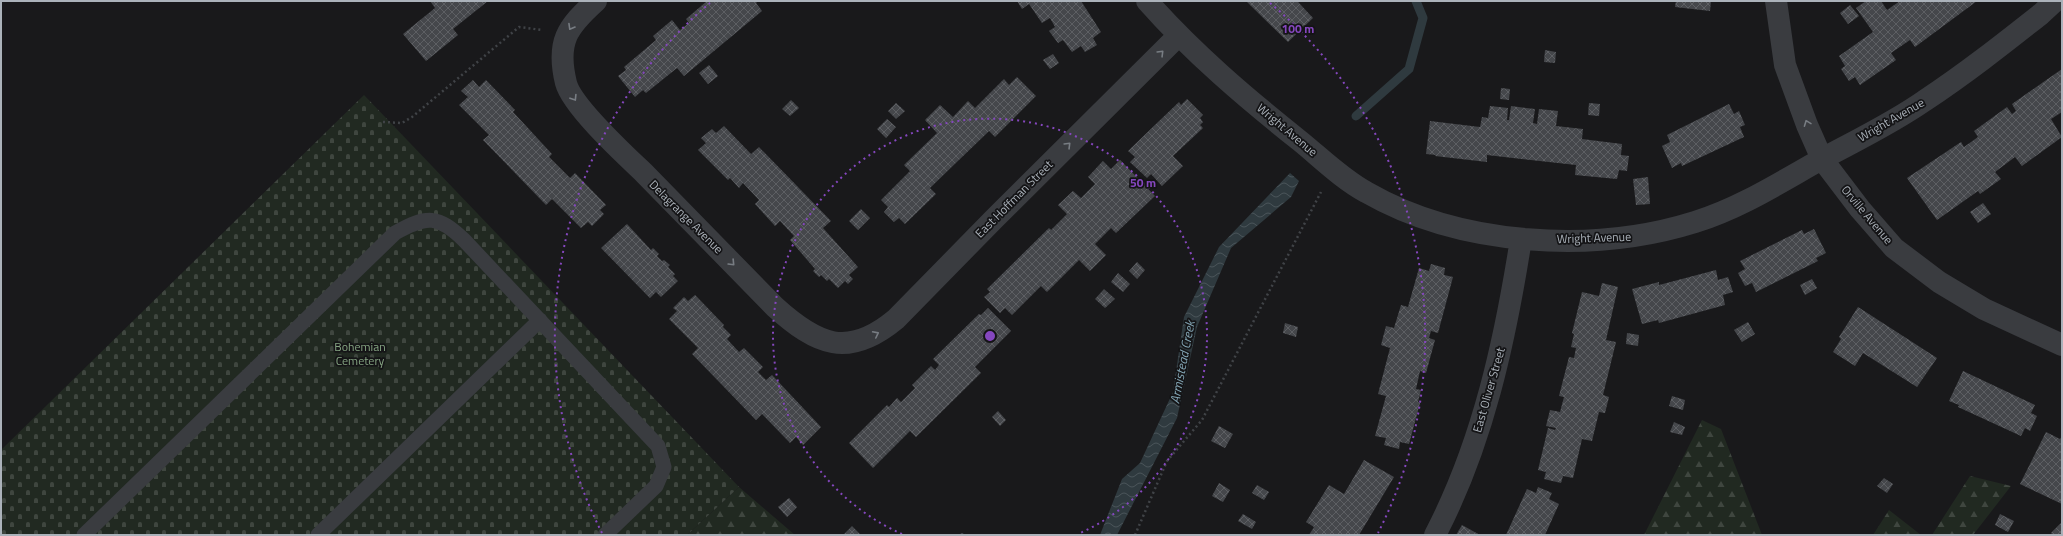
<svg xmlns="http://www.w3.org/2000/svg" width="2063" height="536" viewBox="0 0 2063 536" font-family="'Titillium Web',sans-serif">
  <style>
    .forest { fill: url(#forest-firs) }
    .cemetery { fill: url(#cemetery-stones) }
    .water { fill: url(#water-waves) }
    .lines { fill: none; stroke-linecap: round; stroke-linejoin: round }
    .stream { stroke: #2f3a3f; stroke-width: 9 }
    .building { fill: url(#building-cross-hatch) }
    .path { stroke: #404347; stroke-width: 2.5; stroke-dasharray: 2 3; stroke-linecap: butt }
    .service { stroke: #3a3c40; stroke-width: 15 }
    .minor { stroke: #3a3c40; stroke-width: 22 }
    .oneway { stroke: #787d83 }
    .ring { fill: none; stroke: #8547be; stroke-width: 2; stroke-dasharray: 2 4 }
    .labels { text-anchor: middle; stroke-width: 3.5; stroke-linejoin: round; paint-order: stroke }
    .street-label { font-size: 12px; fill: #abb2ba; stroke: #141416 }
    .park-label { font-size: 12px; fill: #86a583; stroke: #141416 }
    .water-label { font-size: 13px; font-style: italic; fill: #83a5b4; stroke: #141416 }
    .centre { fill: #8547be; stroke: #141416; stroke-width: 2 }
    .ring-label { font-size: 12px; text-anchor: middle; font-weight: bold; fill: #8547be; stroke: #141416; stroke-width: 3.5; stroke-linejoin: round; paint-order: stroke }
  </style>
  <defs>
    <pattern id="forest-firs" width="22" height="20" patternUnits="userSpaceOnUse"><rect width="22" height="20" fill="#212921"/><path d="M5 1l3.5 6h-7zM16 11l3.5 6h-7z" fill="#3f463f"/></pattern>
    <pattern id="cemetery-stones" width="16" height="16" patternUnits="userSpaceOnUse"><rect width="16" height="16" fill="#212921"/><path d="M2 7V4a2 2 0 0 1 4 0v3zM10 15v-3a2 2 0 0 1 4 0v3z" fill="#3f463f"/></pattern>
    <pattern id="water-waves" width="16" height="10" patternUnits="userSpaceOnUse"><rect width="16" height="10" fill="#2f3a3f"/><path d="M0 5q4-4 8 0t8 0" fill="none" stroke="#4a5459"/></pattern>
    <pattern id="building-cross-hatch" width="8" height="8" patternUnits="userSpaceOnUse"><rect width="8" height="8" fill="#45474b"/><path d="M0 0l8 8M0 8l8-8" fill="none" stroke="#5d5f63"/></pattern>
  </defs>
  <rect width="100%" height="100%" fill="#19191b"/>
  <path class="forest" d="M1702,420L1721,429L1762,535H1644Z
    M1970,476L2011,486L1973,535H1932Z
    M739,487L795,535H687Z
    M1889,510L1921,535H1873Z"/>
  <path class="cemetery" d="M364,95L739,487L687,535H1V450Z"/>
  <path class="water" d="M1290,173L1299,181L1291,197L1231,248L1197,327L1177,418L1117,535H1100L1122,479L1140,463L1173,392L1184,317L1219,247Z"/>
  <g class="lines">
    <path class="stream" d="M1356,116L1409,69L1423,18L1416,1"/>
  </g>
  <path class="building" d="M430,1H488L453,29L458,35L426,61L403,34L435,8Z
    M707,1H758L756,3L762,11L684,76L677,68L646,93L643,90L635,97L618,76L626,70L624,67L656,40L653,36L672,20L680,30L689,23L686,19Z
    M1017,1H1081L1101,32L1093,38L1097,45L1085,52L1081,46L1072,52L1063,40L1058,43L1049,31L1055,27L1050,18L1042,23L1029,4L1022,9Z
    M1246,1H1297L1313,18L1288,42Z
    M1676,1H1711L1710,11L1675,7Z
    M1866,1H1881L1887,10L1900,1H1977L1915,47L1910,40L1891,53L1896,60L1860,85L1855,77L1849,81L1841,69L1845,66L1839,56L1873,32L1856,8Z
    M1850,5L1859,16L1848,24L1840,13Z
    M1545,50L1556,52L1555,63L1544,62Z
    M1053,54L1059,63L1050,69L1043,60Z
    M709,65L718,76L708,84L699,73Z
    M2062,69V112L2051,119L2062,137L2022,166L2015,157L1995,172L2001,179L1980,194L1978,191L1937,220L1907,178L1961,142L1964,147L1978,137L1974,131L2007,107L2012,114L2016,111L2012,104Z
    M1017,77L1036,96L995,137L989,131L930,188L936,194L905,224L899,218L894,222L884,212L888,207L881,200L910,171L904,165L937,133L925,120L940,105L953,117L968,101L975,108L1004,79L1009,85Z
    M473,80L479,87L486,80L515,110L513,112L552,154L549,157L570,178L575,173L606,205L600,210L604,214L592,226L588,222L581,228L552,199L546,205L483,140L489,135L459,105L468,97L461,91Z
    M1501,88L1510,89L1509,100L1500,99Z
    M1187,99L1203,115L1200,118L1203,122L1200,125L1203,128L1173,156L1183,166L1162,186L1151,174L1147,178L1130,162L1135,157L1128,151L1179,102L1181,105Z
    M791,100L799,108L790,116L782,109Z
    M896,103L905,111L896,119L888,111Z
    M1589,103L1600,104L1599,116L1588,115Z
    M1729,104L1734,114L1739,111L1745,125L1740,127L1744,137L1682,166L1681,163L1672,168L1662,146L1670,142L1667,135Z
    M1490,106L1508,108L1507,120H1509L1511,106L1535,109L1533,123L1537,124L1539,109L1558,111L1556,126L1583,129L1582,139L1622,144L1621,155L1629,156L1627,171L1619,170L1617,179L1575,175L1576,165L1487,155V162L1435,156L1436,155L1426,154L1430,121L1480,127L1482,117L1488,118Z
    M887,119L896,127L886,138L877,129Z
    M724,126L751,154L759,147L831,221L823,228L858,267L849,275L853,279L848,284L845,281L838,288L829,279L827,281L821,275L819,277L813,271L815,269L790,240L794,236L780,221L775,226L755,204L759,200L743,183L739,188L730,178L728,180L698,150L706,143L701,138L712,129L716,133Z
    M1120,160L1155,196L1116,233L1111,228L1095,244L1106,255L1090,271L1079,260L1047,292L1041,286L1012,315L1005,308L1000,313L984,297L990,292L987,289L1049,228L1051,230L1067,214L1058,205L1073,191L1081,198L1095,184L1088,177L1103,161L1111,169Z
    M1648,177L1650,204L1636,205L1633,179Z
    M1983,203L1991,214L1978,223L1970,212Z
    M861,209L870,218L858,230L849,221Z
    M627,224L651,250L653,248L659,254L657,256L662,261L664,260L670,265L668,267L675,274L673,276L678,281L661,297L656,292L650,298L601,248Z
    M1814,229L1826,253L1816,258L1818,261L1756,292L1752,283L1745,286L1738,273L1745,269L1740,261L1802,230L1804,234Z
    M1137,262L1145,270L1137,279L1129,271Z
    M1431,264L1445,268L1444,275L1453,277L1438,333L1431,331L1429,338L1435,340L1426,373L1420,371L1416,389L1421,390L1418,402L1420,403L1409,444L1400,442L1399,449L1384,445L1386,438L1375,436L1386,396L1378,394L1390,348L1381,345L1386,326L1394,328L1401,305L1408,307L1419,268L1429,271Z
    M1716,270L1718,280L1728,277L1733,292L1723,295L1725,305L1659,323L1658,320L1642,324L1632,289L1659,282V285Z
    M1118,273L1130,284L1123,292L1111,282Z
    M1812,279L1817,288L1805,295L1800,285Z
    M1602,283L1618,287L1606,340L1616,342L1603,395L1609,397L1605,413L1599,412L1592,441L1582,439L1573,478L1563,476L1561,483L1544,479L1546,472L1538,470L1548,428L1555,430L1556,428L1546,426L1550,410L1560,412L1564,397L1559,396L1569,357L1574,358L1576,348L1571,347L1574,334L1572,333L1582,292L1599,296Z
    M1104,289L1115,299L1105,308L1095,299Z
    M695,295L724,325L723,327L731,335L727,339L739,352L744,348L763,367L758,372L766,380L772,375L821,427L803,445L796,437L790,443L762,414L756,420L692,354L698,348L669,319L677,311L673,308L684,297L688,301Z
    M1858,307L1937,358L1917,387L1863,353L1855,366L1833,352L1841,339L1839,337Z
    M988,308L1011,331L975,367L981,373L916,437L910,431L873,468L849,443L887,405L889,407L897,398L901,402L915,388L912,385L931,366L935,370L939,365L933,359L979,314L981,315Z
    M1748,322L1755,334L1742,342L1734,330Z
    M1285,323L1298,327L1296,337L1283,333Z
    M1627,333L1639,335L1638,346L1626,344Z
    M1963,371L2035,405L2031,413L2037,416L2030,431L2025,428L2021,436L1958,407L1959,405L1949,401Z
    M1672,396L1685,400L1683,410L1669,406Z
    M998,411L1006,420L1000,426L992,417Z
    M1674,422L1685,427L1682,435L1670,432Z
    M1219,426L1233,434L1225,448L1211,441Z
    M2046,432L2060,439L2062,436V504L2020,484Z
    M1364,460L1394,477L1359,535H1309L1314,527L1306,522L1329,485L1344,494Z
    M1884,478L1893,484L1887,493L1877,486Z
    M1219,483L1230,490L1223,502L1212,496Z
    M1257,485L1269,492L1264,500L1252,493Z
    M1538,487L1552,493L1549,499L1559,504L1545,535H1506L1527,489L1536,493Z
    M789,498L797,507L787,517L778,507Z
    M1243,514L1256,522L1252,529L1238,521Z
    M2000,514L2014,521L2008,532L1995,525Z
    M2062,522V535H2053L2051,533Z
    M1462,525L1480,535H1456Z
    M852,526L861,535H843Z"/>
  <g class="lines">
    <path class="path" d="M383,122L402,123L412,117L519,27L542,30
      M962,535V531
      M1135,535L1167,461L1202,420L1321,192"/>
    <path class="service" d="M84,535L395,233C427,215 438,215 464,240L658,446L664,467L656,486L605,535
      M318,535L540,320"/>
    <path class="minor" d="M596,1C567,27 556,42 566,83C572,106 624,154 643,172C687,217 731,262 775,307C817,345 848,359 896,319L994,219L1178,36
      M1147,1C1193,53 1246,98 1300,141C1321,158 1342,179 1366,192C1460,246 1593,254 1695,222C1740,208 1779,183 1820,160C1855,141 1891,124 1924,101C1965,74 2003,44 2041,14L2055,1
      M1776,1L1785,65L1807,125L1822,159L1860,209L1894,248L1939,282L1984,309L2062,345
      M1435,535C1483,443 1505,341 1521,239"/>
  </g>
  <defs><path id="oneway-chevron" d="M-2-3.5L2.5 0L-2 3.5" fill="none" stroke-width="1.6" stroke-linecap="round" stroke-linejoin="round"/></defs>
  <g class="oneway">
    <use href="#oneway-chevron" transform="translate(571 27) rotate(120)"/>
    <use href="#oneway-chevron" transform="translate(1161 53) rotate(-45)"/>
    <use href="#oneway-chevron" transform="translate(574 98) rotate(58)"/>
    <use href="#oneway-chevron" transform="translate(1807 123) rotate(-111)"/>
    <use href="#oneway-chevron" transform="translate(1068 145) rotate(-45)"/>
    <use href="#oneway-chevron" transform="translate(732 263) rotate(46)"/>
    <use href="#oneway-chevron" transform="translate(876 334) rotate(-27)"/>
  </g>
  <g class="ring">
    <path d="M902 534A217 217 0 1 1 1078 534"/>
    <path d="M602 533A435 435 0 0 1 710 3M1270 3A435 435 0 0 1 1378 533"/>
  </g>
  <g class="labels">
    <g class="street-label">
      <text transform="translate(1891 120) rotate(-30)" y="4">Wright Avenue</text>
      <text transform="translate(1287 130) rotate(40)" y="4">Wright Avenue</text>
      <text transform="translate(1014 199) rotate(-45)" y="4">East Hoffman Street</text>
      <text transform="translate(1867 215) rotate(50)" y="4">Orville Avenue</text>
      <text transform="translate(686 217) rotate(45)" y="4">Delagrange Avenue</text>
      <text transform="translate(1594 238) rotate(-2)" y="4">Wright Avenue</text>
      <text transform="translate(1489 390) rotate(-74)" y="4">East Oliver Street</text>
    </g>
    <g class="park-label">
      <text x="360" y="351">Bohemian<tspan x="360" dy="14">Cemetery</tspan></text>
    </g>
    <g class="water-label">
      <text transform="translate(1182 362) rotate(-79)" y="5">Armistead Creek</text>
    </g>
  </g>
  <circle cx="990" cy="336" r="6" class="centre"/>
  <g class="ring-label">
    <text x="1298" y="33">100 m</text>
    <text x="1143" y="187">50 m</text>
  </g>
  <rect width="2063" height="536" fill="none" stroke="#abb2ba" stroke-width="4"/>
</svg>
